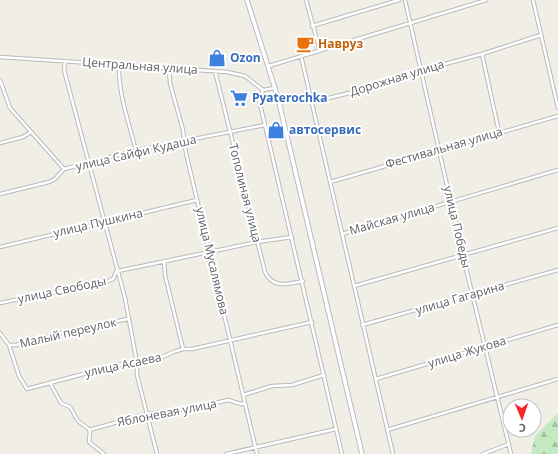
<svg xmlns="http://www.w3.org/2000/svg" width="558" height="454" viewBox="0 0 558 454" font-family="'Open Sans',sans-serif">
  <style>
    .forest { fill: url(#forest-firs) }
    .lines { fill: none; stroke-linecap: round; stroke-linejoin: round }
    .minor-casing { stroke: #b7babe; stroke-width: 4.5 }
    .secondary-casing { stroke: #b8bcc1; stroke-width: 5.5 }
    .minor { stroke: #fff; stroke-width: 2.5 }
    .secondary { stroke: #fff; stroke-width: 3.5 }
    .labels { text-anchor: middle; stroke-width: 4; stroke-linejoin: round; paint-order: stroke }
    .food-label { font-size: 12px; font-weight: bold; fill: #c56008; stroke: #fff; text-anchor: start }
    .shop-label { font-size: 12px; font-weight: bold; fill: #366cbe; stroke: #fff; text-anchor: start }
    .street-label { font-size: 12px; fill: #5e6368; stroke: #fff }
  </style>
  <defs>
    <pattern id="forest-firs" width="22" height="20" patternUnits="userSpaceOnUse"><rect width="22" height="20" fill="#c5eac1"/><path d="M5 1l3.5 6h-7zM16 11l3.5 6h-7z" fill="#a3c1a1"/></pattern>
  </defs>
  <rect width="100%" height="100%" fill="#f1eee6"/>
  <path class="forest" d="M558,413V454H531L535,436Z"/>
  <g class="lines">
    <g class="minor-casing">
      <path id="minor" d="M306,0L320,51
        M405,0L463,256L511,454
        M533,0L558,108
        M312,26L399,0
        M482,54L499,132
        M301,56L393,454
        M0,57L227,72L245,76L263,90L275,88
        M65,61L64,70L125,298L137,363V375L157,454
        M119,64C118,94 129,122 136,151
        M269,66L486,0
        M169,68L170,83L183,130L186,153L257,454
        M215,71L265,272C273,289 287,284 303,281
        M0,80L10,108L64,169
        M312,102L370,88L419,71L482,54L541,35
        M265,125L342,454
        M0,143L23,137L31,132
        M330,182L558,116
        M0,194L49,182L55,179L64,169L138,150L265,125L259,100L263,90
        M342,234L558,170
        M0,247L197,200
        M164,262L165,275L183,349
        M118,271L257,242L292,237
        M354,286L558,228
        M0,303L108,281L113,279L117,270
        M362,325L558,270
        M0,333L9,345L19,376L27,389L117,365L156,360L173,352L183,349H192L312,322
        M9,345H16L73,330L128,319
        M376,379L558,325
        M50,383L61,403L70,407L78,421L90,430L89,442L104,454
        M243,395L272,386L292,385L324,375
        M89,430L147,414L194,408L228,400L241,404L245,403
        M387,430L558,379
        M226,454L336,429
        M483,454L509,444"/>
    </g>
    <g class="secondary-casing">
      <path id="secondary" d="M247,0L278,98L362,454"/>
    </g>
    <use href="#minor" class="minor"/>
    <use href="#secondary" class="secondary"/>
  </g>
  <defs>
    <g id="cafe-bare" transform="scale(1.38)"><path d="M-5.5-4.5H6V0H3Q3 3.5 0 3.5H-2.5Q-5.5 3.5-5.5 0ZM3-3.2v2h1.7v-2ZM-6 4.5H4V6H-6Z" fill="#e8710a" stroke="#fff" stroke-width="2.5" paint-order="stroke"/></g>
    <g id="shop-bare" transform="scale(1.38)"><path d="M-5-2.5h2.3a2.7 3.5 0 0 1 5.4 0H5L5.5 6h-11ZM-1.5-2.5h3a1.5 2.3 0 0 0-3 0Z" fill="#3f7fe0" stroke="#fff" stroke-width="2.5" paint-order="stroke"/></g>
    <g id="supermarket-bare" transform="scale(1.38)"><path d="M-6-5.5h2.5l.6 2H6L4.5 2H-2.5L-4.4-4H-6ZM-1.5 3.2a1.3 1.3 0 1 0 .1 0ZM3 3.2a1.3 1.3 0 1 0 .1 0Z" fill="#3f7fe0" stroke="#fff" stroke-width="2.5" paint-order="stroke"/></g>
  </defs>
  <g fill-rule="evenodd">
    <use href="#cafe-bare" x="305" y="44"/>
    <use href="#shop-bare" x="217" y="58"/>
    <use href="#supermarket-bare" x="239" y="98"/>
    <use href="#shop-bare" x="276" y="130"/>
  </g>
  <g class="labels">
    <g class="food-label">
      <text x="318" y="48">Навруз</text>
    </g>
    <g class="shop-label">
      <text x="230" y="62">Ozon</text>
      <text x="252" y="102">Pyaterochka</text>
      <text x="289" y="134">автосервис</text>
    </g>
    <g class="street-label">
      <text transform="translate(140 66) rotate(4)" y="4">Центральная улица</text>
      <text transform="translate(397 78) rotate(-17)" y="4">Дорожная улица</text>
      <text transform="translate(444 148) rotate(-16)" y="4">Фестивальная улица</text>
      <text transform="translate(136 153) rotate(-13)" y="4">улица Сайфи Кудаша</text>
      <text transform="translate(245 193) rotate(76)" y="4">Тополиная улица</text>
      <text transform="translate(392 219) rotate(-16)" y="4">Майская улица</text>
      <text transform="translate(98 223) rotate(-13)" y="4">улица Пушкина</text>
      <text transform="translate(457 227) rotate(77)" y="4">улица Победы</text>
      <text transform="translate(212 261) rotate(77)" y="4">улица Мусалямова</text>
      <text transform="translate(62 290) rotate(-12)" y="4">улица Свободы</text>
      <text transform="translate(460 298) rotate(-16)" y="4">улица Гагарина</text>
      <text transform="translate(68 333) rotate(-13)" y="4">Малый переулок</text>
      <text transform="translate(467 352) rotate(-17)" y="4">улица Жукова</text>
      <text transform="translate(123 365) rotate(-12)" y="4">улица Асаева</text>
      <text transform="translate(167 413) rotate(-11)" y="4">Яблоневая улица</text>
    </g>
  </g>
  <g transform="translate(522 418) rotate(178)"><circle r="19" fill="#ffffff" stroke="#bfc1c3"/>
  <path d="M0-3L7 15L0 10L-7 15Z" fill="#f7272b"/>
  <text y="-6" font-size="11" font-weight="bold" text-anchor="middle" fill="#5e6368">С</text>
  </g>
</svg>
